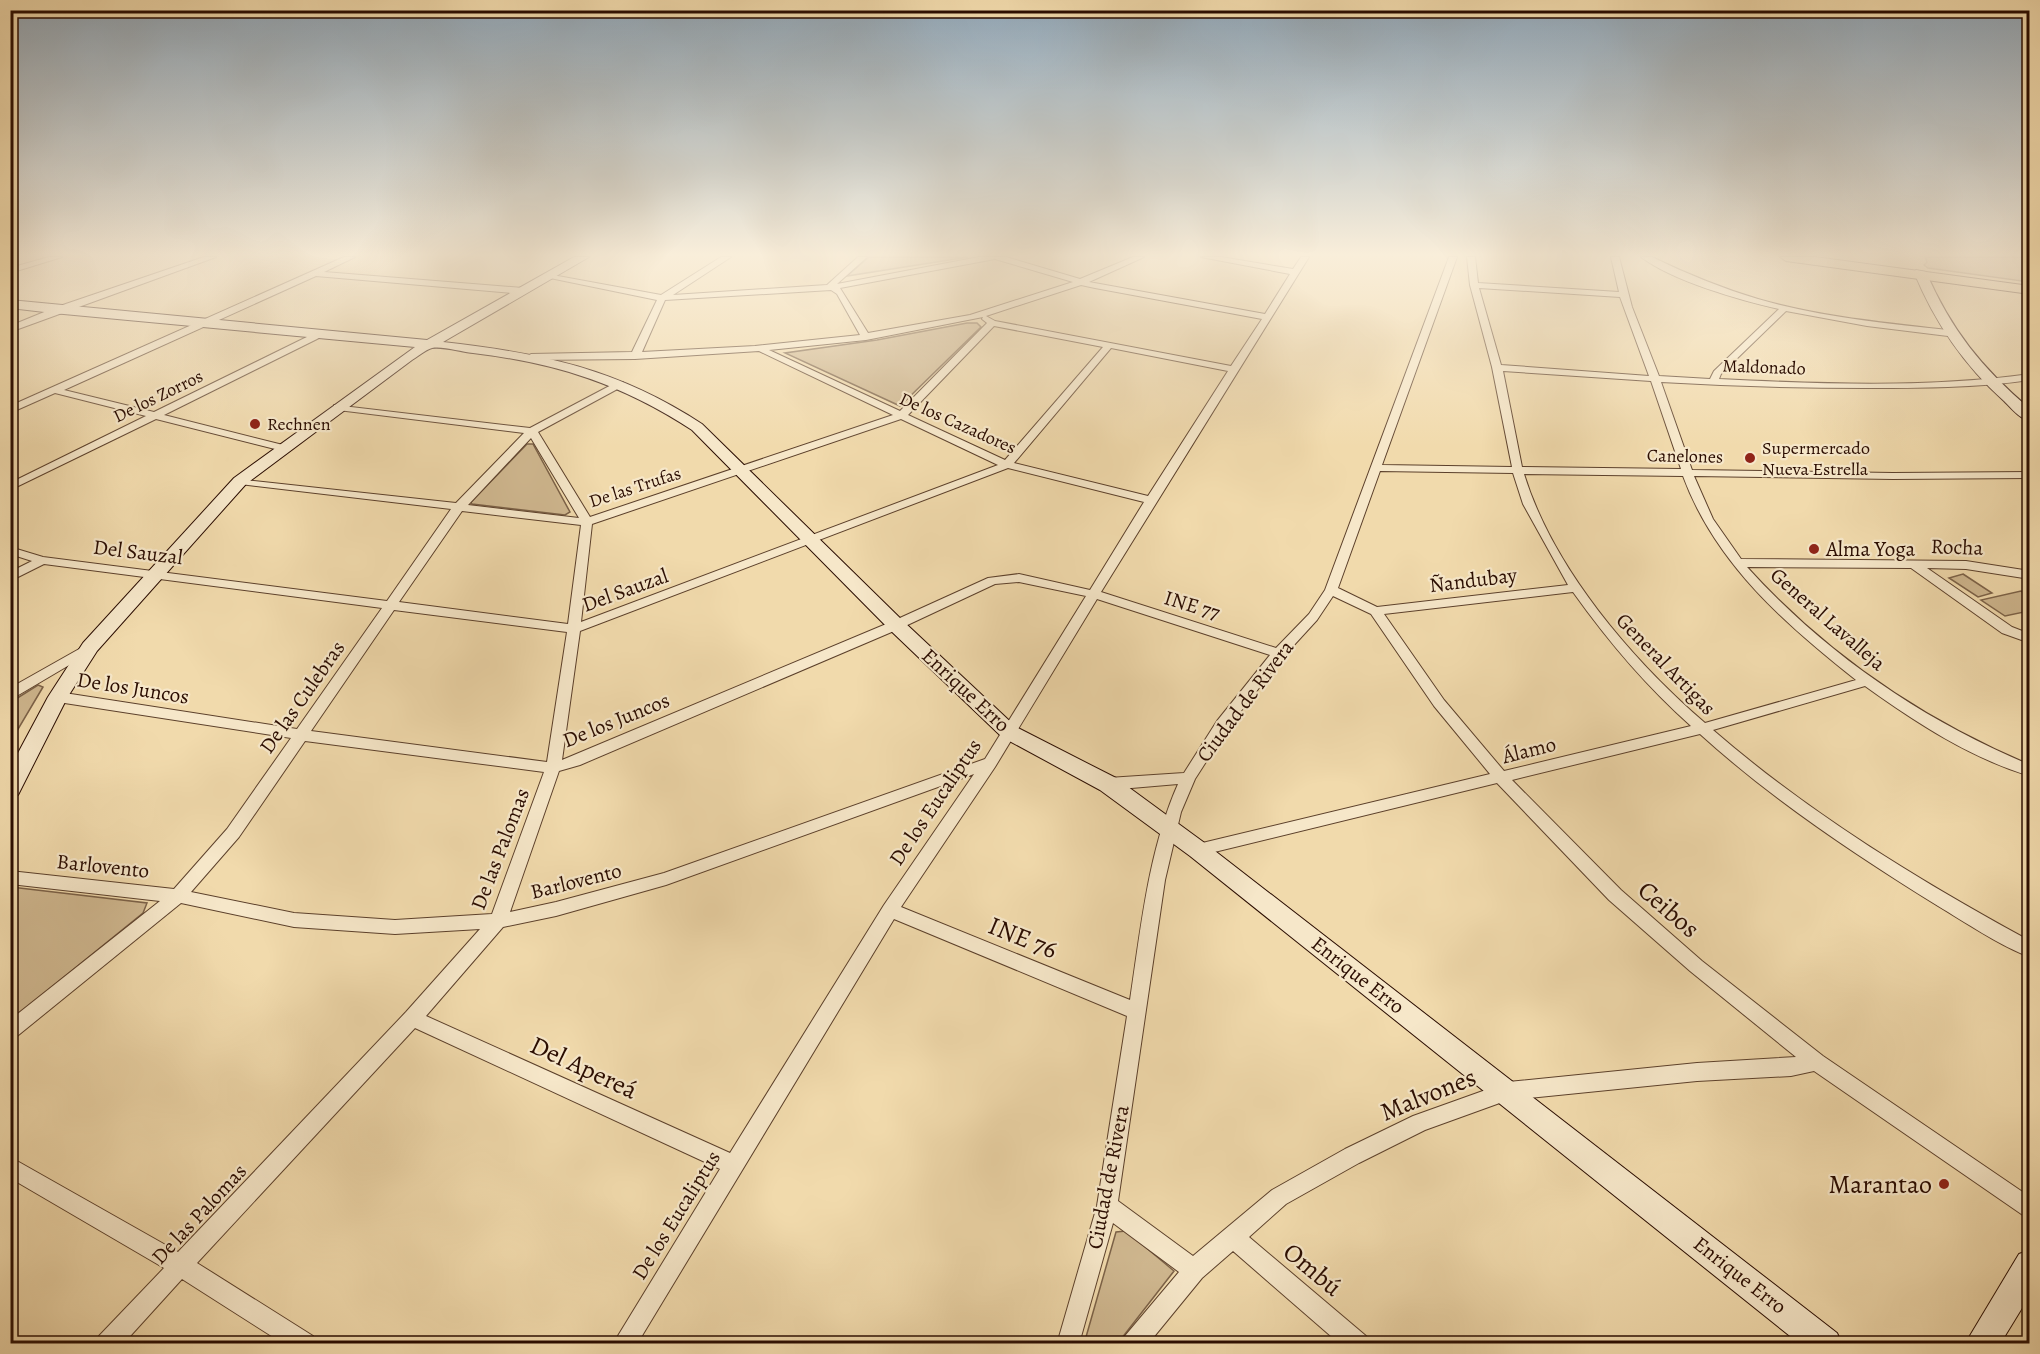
<svg xmlns="http://www.w3.org/2000/svg" width="2040" height="1354" viewBox="0 0 2040 1354" font-family="Alegreya,serif">
  <style>
    .green { fill: #cfb78f; stroke: #7c6248; stroke-width: 1.5 }
    .lines { fill: none; stroke-linecap: round; stroke-linejoin: round }
    .street-casing { stroke: #5c402b; stroke-width: 2 }
    .secondary-casing { stroke: #2a0c00; stroke-width: 2 }
    .primary-casing { stroke: #2a0c00; stroke-width: 2 }
    .street { fill: #f6e7c9; fill-rule: evenodd }
    .secondary { fill: #f6e7c9; fill-rule: evenodd }
    .primary { fill: #f1daac; fill-rule: evenodd }
    .poi-dot { fill: #8f2418; stroke: #f6e7c9; stroke-width: 2 }
    .labels { text-anchor: middle; stroke-width: 4.5; stroke-linejoin: round; paint-order: stroke }
    .far-street-label { font-size: 18px; fill: #2a0c00; stroke: #f6e7c9 }
    .far-poi-label { font-size: 18px; fill: #2a0c00; stroke: #f6e7c9; text-anchor: start }
    .street-label { font-size: 21px; fill: #2a0c00; stroke: #f6e7c9 }
    .poi-label { font-size: 21px; fill: #2a0c00; stroke: #f6e7c9; text-anchor: start }
    .near-street-label { font-size: 26px; fill: #2a0c00; stroke: #f6e7c9 }
    .near-poi-label { font-size: 26px; fill: #2a0c00; stroke: #f6e7c9; text-anchor: end }
  </style>
  <rect width="100%" height="100%" fill="#f1daac"/>
  <filter id="stains"><feTurbulence type="fractalNoise" baseFrequency=".00333" numOctaves="4"/><feColorMatrix values="0 0 0 0 .2 0 0 0 0 .09 0 0 0 0 .02 0 0 0 .5 -.17"/></filter>
  <radialGradient id="worn" r=".72"><stop offset=".6" stop-color="#630" stop-opacity="0"/><stop offset="1" stop-color="#630" stop-opacity=".3"/></radialGradient>
  <path class="green" d="M869,257H968L847,276Z
    M1925,257H2029V282L1928,268L1924,265L1927,262Z
    M967,323H977L981,327L900,406L785,353L877,340Z
    M527,444H533L570,512L565,515L472,504L471,502Z
    M1963,574L1992,593L1978,597L1949,578Z
    M2021,591L2029,596V611L2005,616L1981,600Z
    M38,685L43,687L11,741V702Z
    M11,887L147,903L143,913L11,1020Z
    M1126,1231L1174,1271L1118,1343L1084,1344L1116,1232Z"/>
  <g class="lines">
    <g class="street-casing">
      <path id="street" d="M49,257H62L10,273V268Z
        M204,257H216L10,332V326L54,308Z
        M344,257H355L324,272L523,288L527,291L523,294L316,276L64,390L154,412L317,332H323V336L164,415L287,446V450L283,451L156,419L10,490V483L146,416L55,393L10,413V406Z
        M721,257H731L673,295L827,285L858,257H867L837,284L979,257H1006L1080,279L1133,257H1144L1089,282L1265,314L1290,274L1201,257H1221L1293,269L1301,257H1309L1101,592L1276,648L1309,614L1325,590L1449,257H1457L1382,465L1512,467L1492,367L1470,285L1467,257H1475L1478,283L1619,292L1611,257H1619L1632,307L1659,376L1710,379L1714,371L1779,309C1739,300 1673,281 1641,257H1652C1687,274 1721,288 1758,299C1820,317 1885,323 1948,330L1952,333L1948,336L1867,326L1786,311L1721,374L1719,379C1820,384 1930,388 2030,374V380C1975,388 1921,388 1866,388C1797,388 1729,386 1661,382L1692,470L1893,473L2030,472V478L1893,479L1694,476L1713,519L1741,559L1966,561L2030,571V579L1966,569L1927,568L2012,627L2030,634V643L2002,633L1911,568L1747,567C1826,654 1921,719 2030,765V776C1970,758 1915,722 1865,686L1713,730C1810,814 1918,880 2030,941V957C2002,947 1963,921 1938,906C1854,854 1773,800 1700,734L1512,780L1621,890L1702,961L1823,1056L2030,1197V1220L1814,1071L1791,1076L1697,1081L1508,1100L1425,1130L1359,1163L1286,1204L1249,1237L1366,1336L1369,1344H1340L1233,1251L1202,1278L1148,1344H1122L1125,1336L1179,1272L1113,1223L1079,1344H1057L1097,1206L1127,1016L894,919L637,1344H613L720,1169L415,1028L197,1263L313,1336L316,1344H284L182,1279L123,1344H96L99,1336L164,1268L10,1178V1157L178,1252L406,1012L480,929L395,934L294,927L181,903L16,1037L10,1039V1020L160,901L10,884V871L174,889L227,829L291,738L58,702L53,700L51,697L53,694L58,692L297,729L382,608L44,564L10,581V572L32,561L10,554V547L43,557L387,601L451,509L240,484L235,481L236,479L456,503L524,433L338,410L334,409V405L530,428L617,382H623V386L538,432L590,517L893,415L759,351L635,359L531,360L526,357L531,354L632,352L657,300L550,278H547V274L661,295ZM995,259L1073,282L970,315L868,333L840,288ZM1081,285L1095,288L1262,319L1231,366L995,321L986,316ZM1479,288L1620,297L1649,376L1501,365ZM831,290L837,294L860,335L755,346L642,352L665,300ZM983,317L982,319L987,323L900,411L769,350L866,340ZM994,326L1103,347L1005,460L908,415ZM1111,348L1228,371L1148,496L1014,463ZM1503,371L1651,381L1681,469L1522,467ZM901,419L998,465L581,622L592,524ZM531,438L579,518L468,505ZM1008,468L1144,502L1090,590L1019,574L988,578L891,622L562,760L580,631ZM1380,471L1513,473L1523,504L1568,585L1377,607L1338,588ZM1524,474L1683,476C1715,563 1785,624 1856,680L1705,723C1631,659 1553,568 1524,474ZM462,511L581,525L568,624L399,602ZM1019,582L1086,596L985,759L664,873L556,902L510,912L559,771L580,765L901,628L995,584ZM1573,592C1608,641 1646,686 1691,726L1504,771L1444,700L1384,614ZM1333,596L1371,614L1434,706L1490,774L1198,844L1192,846L1190,850L1192,854L1198,856L1497,783L1609,900L1690,971L1796,1057L1697,1063L1508,1082L1413,1116L1345,1149L1272,1190L1193,1256L1118,1201L1165,880L1181,812L1195,779L1227,729L1284,656L1317,620ZM1097,599L1270,655L1217,721L1184,773L1108,778L1103,780L1101,784L1103,788L1108,790L1178,784C1148,852 1141,928 1130,1000L901,907L995,767ZM394,610L567,632L547,762L311,731ZM305,741L544,772L492,914L395,920L294,913L191,892L239,837ZM974,774L884,905L730,1153L426,1016L503,927L556,916L666,885Z
        M88,644L93,645L95,648L93,651L10,700V688Z"/>
    </g>
    <g class="secondary-casing">
      <path id="secondary" d="M574,257H589L443,342C542,353 618,369 702,424L903,621L1016,727L1116,778L1206,844L1837,1333L1842,1344H1800L1190,856L1100,790L1002,737L889,629L692,430C622,384 556,363 473,353C461,352 443,346 432,348C425,350 417,357 412,360L246,484L97,651L67,698L18,795L10,797V768L48,697L83,643L234,478L415,347L53,313L10,308V300L427,340Z
        M1916,270L1926,272C1951,330 1982,368 2030,409V421C2020,419 2011,408 2004,401C1963,364 1935,323 1914,272Z
        M2030,1250V1295L2000,1344H1965L2019,1254Z"/>
    </g>
    <g class="primary-casing">
      <path id="primary" d="M1780,257H1815L2030,286V294L1786,261Z"/>
    </g>
    <use href="#street" class="street"/>
    <use href="#secondary" class="secondary"/>
    <use href="#primary" class="primary"/>
  </g>
  <linearGradient id="sky" x2="0" y2="1"><stop stop-color="#90a7b9"/><stop offset="0.57" stop-color="#f9eeda"/><stop offset="1" stop-color="#f9eeda" stop-opacity="0"/></linearGradient>
  <rect width="2040" height="447" fill="url(#sky)"/>
  <g class="poi-dot">
    <circle cx="255" cy="424" r="6"/>
    <circle cx="1750" cy="458" r="6"/>
    <circle cx="1814" cy="549" r="6"/>
    <circle cx="1944" cy="1184" r="6"/>
  </g>
  <g class="labels">
    <g class="far-street-label">
      <text transform="translate(1764 367) rotate(2)" y="6">Maldonado</text>
      <text transform="translate(158 396) rotate(-26)" y="6">De los Zorros</text>
      <text transform="translate(958 423) rotate(24)" y="6">De los Cazadores</text>
      <text transform="translate(1685 456) rotate(1)" y="6">Canelones</text>
      <text transform="translate(635 487) rotate(-18)" y="6">De las Trufas</text>
    </g>
    <g class="far-poi-label">
      <text x="267" y="430">Rechnen</text>
      <text x="1762" y="454">Supermercado<tspan x="1762" dy="21">Nueva Estrella</tspan></text>
    </g>
    <g class="street-label">
      <text transform="translate(1957 547) rotate(2)" y="7">Rocha</text>
      <text transform="translate(138 552) rotate(7)" y="7">Del Sauzal</text>
      <text transform="translate(1473 580) rotate(-7)" y="7">Ñandubay</text>
      <text transform="translate(625 590) rotate(-20)" y="7">Del Sauzal</text>
      <text transform="translate(1192 605) rotate(17)" y="7">INE 77</text>
      <text transform="translate(1828 619) rotate(41)" y="7">General Lavalleja</text>
      <text transform="translate(1666 664) rotate(46)" y="7">General Artigas</text>
      <text transform="translate(133 688) rotate(9)" y="7">De los Juncos</text>
      <text transform="translate(966 690) rotate(43)" y="7">Enrique Erro</text>
      <text transform="translate(302 697) rotate(-55)" y="7">De las Culebras</text>
      <text transform="translate(1245 701) rotate(-53)" y="7">Ciudad de Rivera</text>
      <text transform="translate(616 720) rotate(-22)" y="7">De los Juncos</text>
      <text transform="translate(1529 750) rotate(-14)" y="7">Álamo</text>
      <text transform="translate(935 802) rotate(-56)" y="7">De los Eucaliptus</text>
      <text transform="translate(500 849) rotate(-69)" y="7">De las Palomas</text>
      <text transform="translate(103 866) rotate(6)" y="7">Barlovento</text>
      <text transform="translate(576 881) rotate(-14)" y="7">Barlovento</text>
      <text transform="translate(1358 975) rotate(38)" y="7">Enrique Erro</text>
      <text transform="translate(1108 1177) rotate(-79)" y="7">Ciudad de Rivera</text>
      <text transform="translate(199 1214) rotate(-47)" y="7">De las Palomas</text>
      <text transform="translate(676 1215) rotate(-58)" y="7">De los Eucaliptus</text>
      <text transform="translate(1740 1275) rotate(38)" y="7">Enrique Erro</text>
    </g>
    <g class="poi-label">
      <text x="1826" y="556">Alma Yoga</text>
    </g>
    <g class="near-street-label">
      <text transform="translate(1669 909) rotate(41)" y="9">Ceibos</text>
      <text transform="translate(1023 937) rotate(22)" y="9">INE 76</text>
      <text transform="translate(584 1067) rotate(25)" y="9">Del Apereá</text>
      <text transform="translate(1428 1094) rotate(-22)" y="9">Malvones</text>
      <text transform="translate(1313 1269) rotate(40)" y="9">Ombú</text>
    </g>
    <g class="near-poi-label">
      <text x="1932" y="1193">Marantao</text>
    </g>
  </g>
  <rect width="2040" height="1354" fill="none" stroke="#f1daac" stroke-width="36"/>
  <rect x="12" y="12" width="2016" height="1330" fill="none" stroke="#2a0c00" stroke-width="3"/>
  <rect x="18" y="18" width="2004" height="1318" fill="none" stroke="#2a0c00" stroke-width="1.5"/>
  <rect width="100%" height="100%" filter="url(#stains)"/>
  <rect width="100%" height="100%" fill="url(#worn)"/>
</svg>
